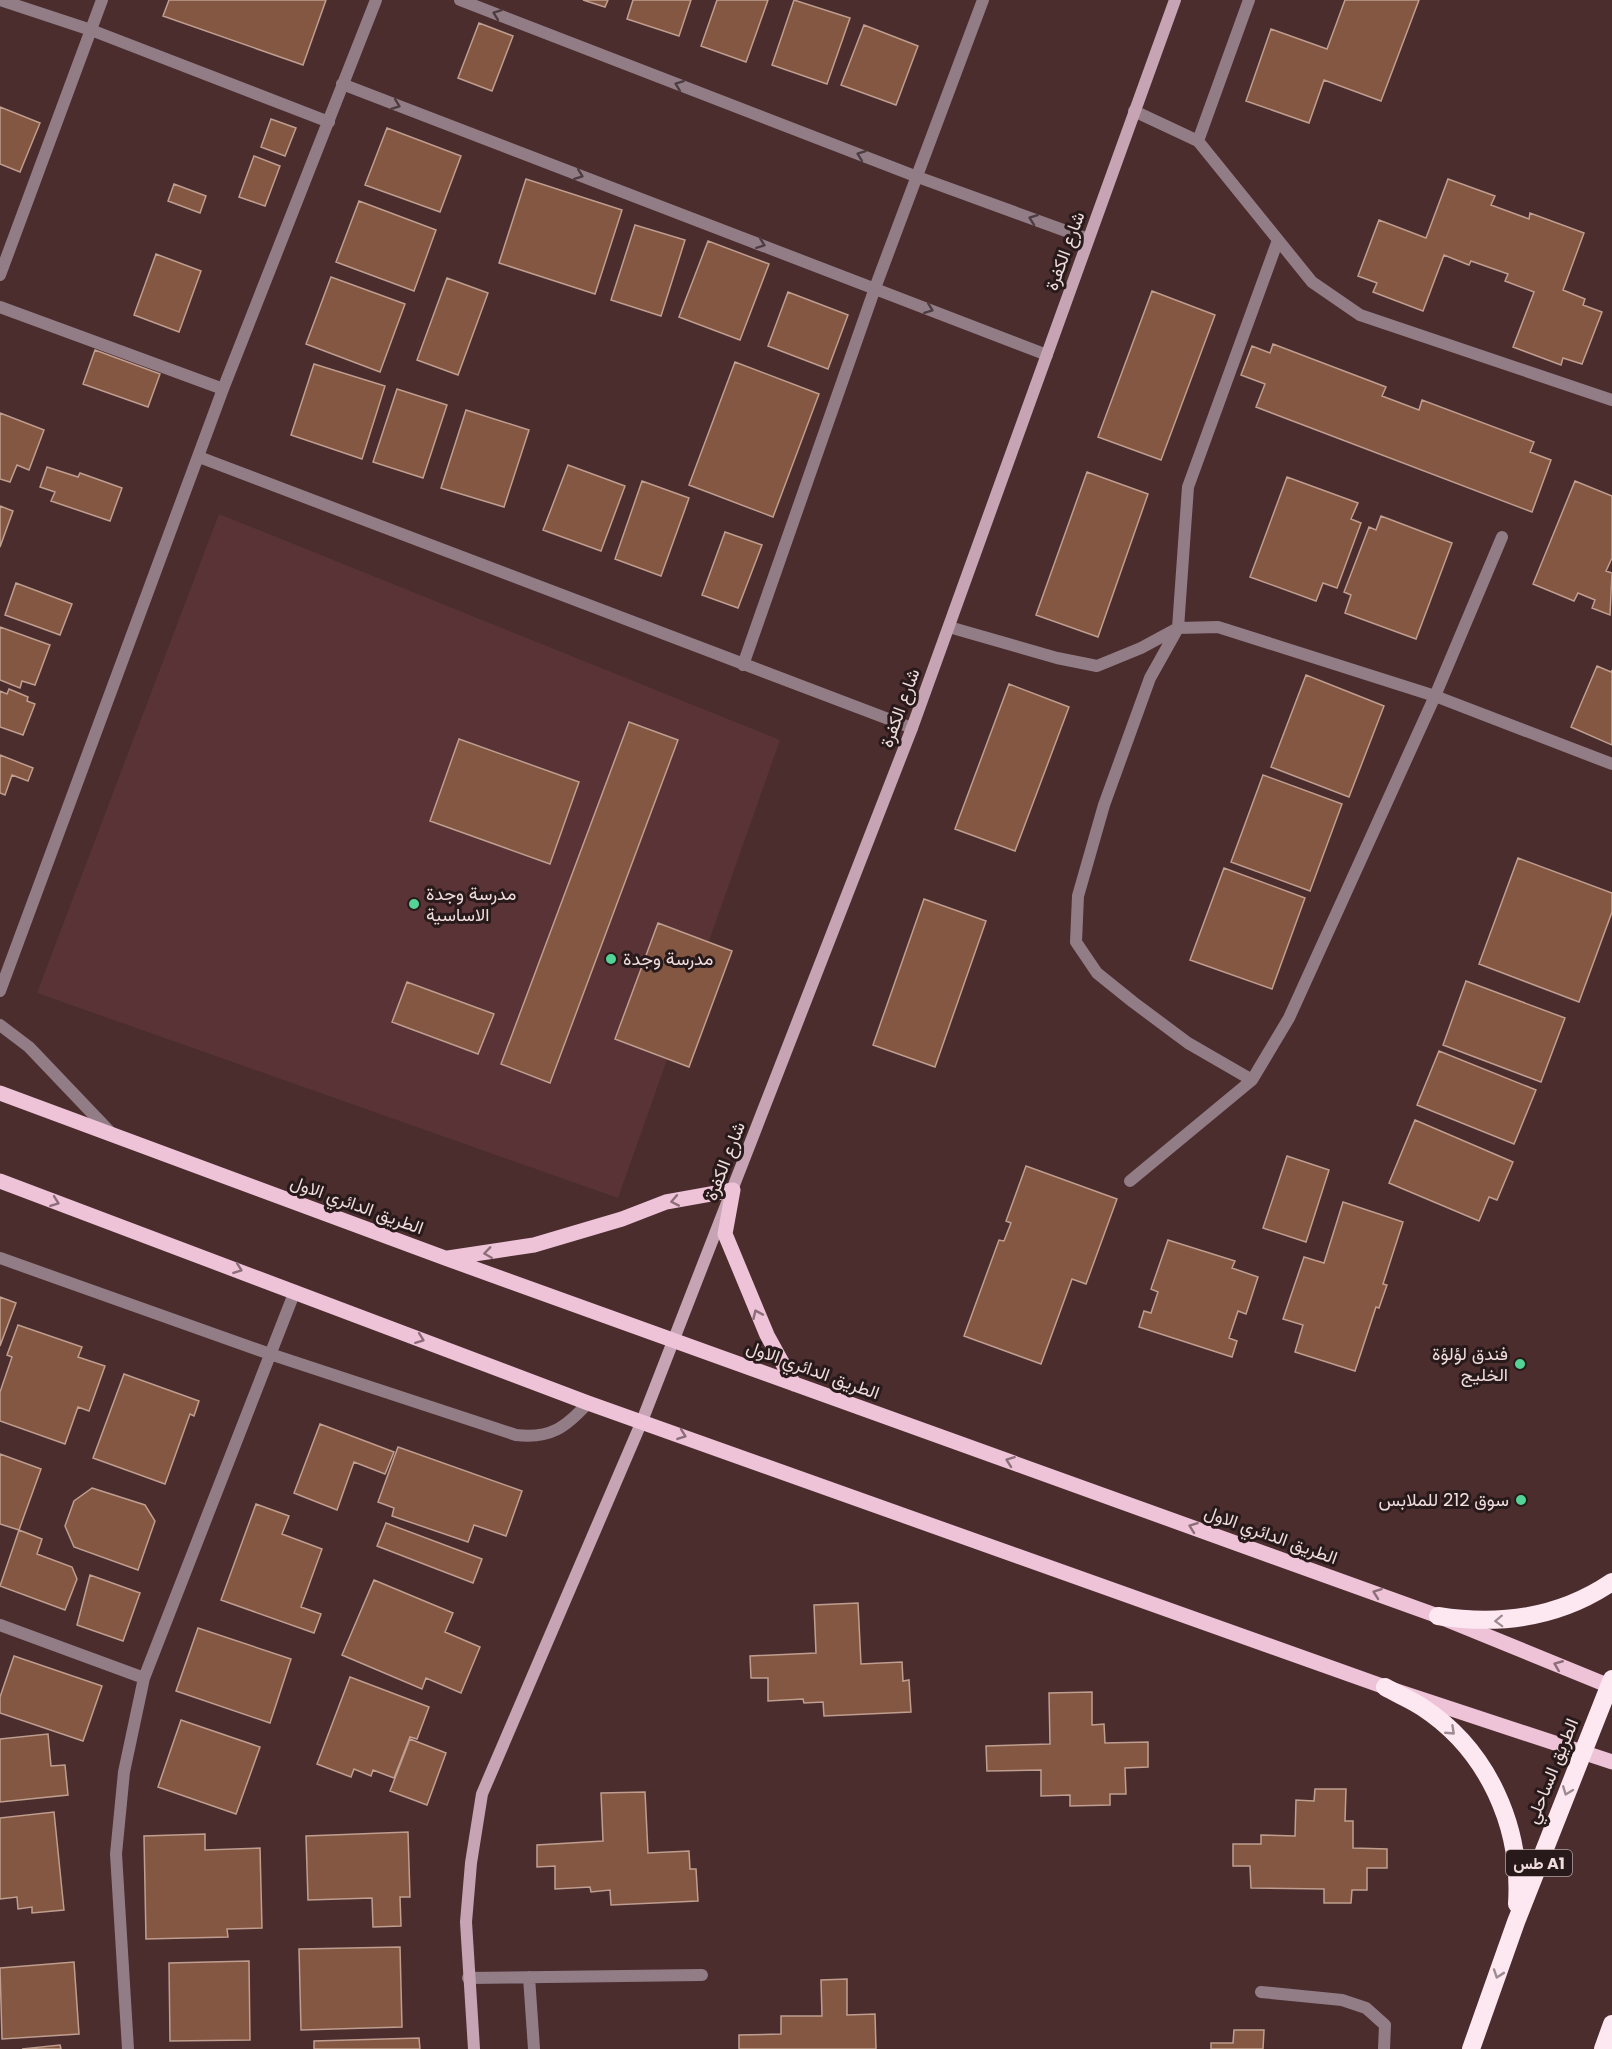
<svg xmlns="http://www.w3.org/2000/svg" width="1612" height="2049" viewBox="0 0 1612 2049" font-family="Poppins,Vazirmatn,sans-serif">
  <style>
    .built { fill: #593335 }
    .building { fill: #845743; stroke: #bf9e8f; stroke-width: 1.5 }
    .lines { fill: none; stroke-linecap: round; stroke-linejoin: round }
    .street { stroke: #927d87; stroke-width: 12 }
    .secondary { stroke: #c6a4b4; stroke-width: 12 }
    .primary { stroke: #eec2d7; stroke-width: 15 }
    .highway { stroke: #fde8f2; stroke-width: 18 }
    .oneway { stroke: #4d3d40 }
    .oneway2 { stroke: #8b6e78 }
    .oneway3 { stroke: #9d8b91 }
    .poi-dot { fill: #54d396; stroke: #281a1a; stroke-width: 2 }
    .labels { text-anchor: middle; stroke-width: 6; stroke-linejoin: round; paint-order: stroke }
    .shield { fill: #281a1a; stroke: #b4a2a2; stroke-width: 1.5 }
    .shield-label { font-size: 16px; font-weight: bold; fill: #f0dcdc }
    .street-label { font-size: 18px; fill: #f0dcdc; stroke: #281a1a }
    .poi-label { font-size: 18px; fill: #f0dcdc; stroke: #281a1a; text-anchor: start }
  </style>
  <rect width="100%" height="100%" fill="#4b2d2e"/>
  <path class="built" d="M219,514L780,740L618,1198L37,993Z"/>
  <path class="building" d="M169,0H326L303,65L163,16Z
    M583,0H608L605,7Z
    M633,0H691L679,36L627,19Z
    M717,0H768L746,62L701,46Z
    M794,0L850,18L827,84L772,65Z
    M1345,0H1419L1381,101L1324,80L1309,123L1246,101L1271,29L1327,49Z
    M479,23L513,36L492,91L458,78Z
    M864,25L918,46L896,105L841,85Z
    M0,107L40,123L20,172L0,164Z
    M271,119L296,128L285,156L261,147Z
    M387,128L461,156L440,212L365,185Z
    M254,156L280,166L265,206L239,197Z
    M526,179L622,210L595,294L499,263Z
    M1448,179L1495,196L1491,205L1529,219L1530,213L1584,233L1563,290L1585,299L1583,305L1602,312L1582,364L1563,358L1561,365L1513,347L1534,292L1505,281L1508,274L1471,261L1469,265L1444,255L1423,311L1373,292L1377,283L1358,276L1379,220L1426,238Z
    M174,184L206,196L200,213L168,201Z
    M359,201L436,230L414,291L336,262Z
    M635,225L685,240L661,316L611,300Z
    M708,241L769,264L740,340L679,317Z
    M156,254L201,271L179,332L134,315Z
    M331,277L405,304L380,372L306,344Z
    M447,278L488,293L458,375L417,360Z
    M1152,291L1215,315L1161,460L1098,437Z
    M788,292L848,315L828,369L768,346Z
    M1273,344L1386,387L1382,396L1419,410L1422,400L1534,442L1530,452L1551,460L1532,512L1256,407L1265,384L1241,375L1252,346L1270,353Z
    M95,350L160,374L148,407L83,384Z
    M735,362L819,394L773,517L689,485Z
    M314,364L385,386L362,459L291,435Z
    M397,389L447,405L423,478L373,462Z
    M466,410L529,430L504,507L441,488Z
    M0,413L44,430L29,470L17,465L10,482L0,479Z
    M568,465L625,486L601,551L543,530Z
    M47,467L78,477L80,473L122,488L110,521L51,501L55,492L40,487Z
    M1087,472L1148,494L1098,637L1036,615Z
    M1287,477L1358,503L1351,519L1361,523L1337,588L1323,583L1316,601L1250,577Z
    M642,481L689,498L661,576L615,559Z
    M1575,481L1612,496V558L1606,571L1612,573L1610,615L1592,608L1595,600L1578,593L1574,601L1533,584Z
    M0,506L13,511L0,547Z
    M1381,516L1452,543L1416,639L1345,613L1351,595L1344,592L1369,527L1376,530Z
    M725,532L762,545L738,608L702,595Z
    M16,583L72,604L60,635L5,615Z
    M0,627L50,645L35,685L22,681L20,688L0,680Z
    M1597,666L1611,672L1612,670V745L1571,727Z
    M1306,675L1384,706L1349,797L1271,767Z
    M1009,684L1069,707L1015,851L955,829Z
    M9,689L28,697L27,701L35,704L23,735L0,727V691L7,694Z
    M629,722L678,740L550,1083L501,1064Z
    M459,739L579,782L550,864L430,821Z
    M0,755L33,768L28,781L12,775L5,795L0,793Z
    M1263,775L1342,804L1310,891L1231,862Z
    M1518,858L1612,893V912L1579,1002L1479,964Z
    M1224,868L1305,898L1272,989L1190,960Z
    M924,899L986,921L935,1067L873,1045Z
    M658,923L732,951L689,1067L615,1039Z
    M1466,981L1565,1018L1541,1082L1443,1045Z
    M407,982L494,1014L478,1054L392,1022Z
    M1439,1051L1536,1090L1514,1144L1417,1105Z
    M1415,1120L1513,1162L1497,1200L1489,1197L1479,1221L1389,1183Z
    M1287,1156L1329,1170L1306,1242L1263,1228Z
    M1026,1166L1117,1199L1086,1284L1072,1279L1041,1364L964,1336L999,1240L1004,1241L1011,1223L1006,1221Z
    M1343,1202L1403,1222L1383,1284L1387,1285L1379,1308L1376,1307L1355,1371L1295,1352L1303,1325L1283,1319L1304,1257L1324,1263Z
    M1168,1240L1235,1261L1232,1268L1258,1277L1246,1314L1238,1311L1229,1338L1237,1341L1232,1357L1139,1327L1144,1311L1151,1313L1158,1292L1151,1289Z
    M0,1297L16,1303L0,1346Z
    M18,1325L82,1347L78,1357L105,1366L89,1411L78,1407L65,1444L0,1421V1392L12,1357L7,1355Z
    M124,1374L199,1401L194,1416L190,1414L165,1484L93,1458Z
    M320,1424L394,1452L385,1474L354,1462L337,1510L294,1493Z
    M398,1447L522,1491L506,1536L474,1525L468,1542L392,1516L394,1508L378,1502Z
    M0,1454L41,1469L19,1530L0,1524Z
    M92,1488L145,1505L155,1521L138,1570L74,1547L65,1526L74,1501Z
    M256,1504L289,1516L282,1534L322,1549L301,1607L321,1614L314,1633L221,1600Z
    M386,1523L482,1559L473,1583L377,1546Z
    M19,1530L42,1539L37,1554L72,1567L77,1579L65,1610L0,1586Z
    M90,1575L140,1593L123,1641L77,1625Z
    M374,1580L453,1613L445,1632L480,1647L461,1693L426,1678L422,1689L342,1655Z
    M858,1603L861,1664L902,1662L903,1681L909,1680L911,1712L824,1716L823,1702L804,1703L803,1699L768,1701V1678H751L750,1656L816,1653L814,1605Z
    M198,1628L291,1659L270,1723L176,1691Z
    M14,1656L102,1686L83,1741L0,1713V1697Z
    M350,1677L429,1707L417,1739L410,1737L394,1778L373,1770L371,1776L354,1769L351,1777L317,1764Z
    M1092,1692V1725L1104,1724L1105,1743L1148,1742V1767L1125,1768L1126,1794H1110V1805L1070,1806V1795L1041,1796V1770L987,1771L986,1746L1050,1744L1049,1693Z
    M181,1720L260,1747L236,1814L158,1787Z
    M48,1734L51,1766L65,1765L68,1795L0,1802V1739Z
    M410,1739L446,1753L427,1805L390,1791Z
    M1315,1789H1346L1345,1821H1353V1848L1387,1849V1868H1367V1890H1352L1351,1903H1324V1889L1251,1888L1250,1866H1233V1844H1261V1835L1295,1836L1296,1800L1314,1801Z
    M645,1792L648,1853L689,1851L690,1869H696L698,1901L611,1905L610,1890L591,1892L590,1887L555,1889V1866L537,1867V1845L603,1841L601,1793Z
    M54,1812L64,1910L32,1913V1907L18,1909L17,1897L0,1899V1818Z
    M408,1832L410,1897H400L401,1926L373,1927L372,1898L308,1900L306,1836Z
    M205,1834V1850L260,1848L262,1928L227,1929L228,1937L146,1939L144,1836Z
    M400,1947L402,2027L301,2030L299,1949Z
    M249,1961L250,2040L170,2041L169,1963Z
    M74,1962L79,2034L2,2039L0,1968Z
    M847,1979V2015L875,2014L876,2049H739V2035L781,2034V2016H822L821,1980Z
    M1234,2030H1264L1263,2049H1211V2043H1233Z
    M419,2038L420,2049H314V2041Z
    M60,2045L61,2049H22Z"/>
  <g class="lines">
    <path class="street" d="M0,0L91,30L329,122
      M460,0L915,176L1088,239
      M1249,0L1198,141L1312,282L1360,315L1612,400
      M342,84L1047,355
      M1134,111L1198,141
      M0,275L102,0
      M0,307L223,389
      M199,457L912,728
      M949,627L1057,658L1097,666L1141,648L1178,628L1218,627L1435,696L1612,764
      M743,665L875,288L983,0
      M0,991L223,389L376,0
      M0,1025L29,1047L112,1134
      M1252,1080L1188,1043L1133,1002L1097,973L1076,942L1078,896L1104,805L1150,678L1178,628L1188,487L1278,240
      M1130,1181L1252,1080L1289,1018L1435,696L1502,537
      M0,1258L270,1354L516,1435C551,1439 566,1427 588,1403
      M0,1625L144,1678
      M529,1977L534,2049
      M468,1978L702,1975
      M1261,1992L1342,2000L1366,2008L1385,2025L1384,2049
      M128,2049L116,1854L124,1772L144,1678L295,1291"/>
    <path class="secondary" d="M474,2049L466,1922L471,1863L482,1794L642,1421L912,728L1175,0"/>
    <path class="primary" d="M0,1093L445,1258L1438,1616L1612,1687
      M0,1181L588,1403L1385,1687L1612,1762
      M448,1258L534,1245L622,1219L666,1202L733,1190L725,1234L767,1335L794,1384"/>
    <path class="highway" d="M1438,1616C1501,1626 1559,1618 1612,1582
      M1385,1687C1397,1694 1410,1699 1422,1707C1488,1750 1522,1827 1517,1904
      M1471,2049L1516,1922L1612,1679
      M1603,2049L1612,2024"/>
  </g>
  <defs><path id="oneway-chevron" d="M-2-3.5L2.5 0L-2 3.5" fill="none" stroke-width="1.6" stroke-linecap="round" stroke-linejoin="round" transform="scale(1.5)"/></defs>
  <g class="oneway">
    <use href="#oneway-chevron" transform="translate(497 14) rotate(-159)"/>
    <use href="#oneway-chevron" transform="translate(679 85) rotate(-159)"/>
    <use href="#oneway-chevron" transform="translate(396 105) rotate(21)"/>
    <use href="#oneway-chevron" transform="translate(861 155) rotate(-159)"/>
    <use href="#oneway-chevron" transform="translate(579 175) rotate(21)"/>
    <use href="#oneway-chevron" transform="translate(1033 219) rotate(-160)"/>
    <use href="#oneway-chevron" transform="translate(761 244) rotate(21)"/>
    <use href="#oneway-chevron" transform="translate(929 309) rotate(21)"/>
  </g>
  <g class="oneway2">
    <use href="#oneway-chevron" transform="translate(675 1201) rotate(169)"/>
    <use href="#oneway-chevron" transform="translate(55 1202) rotate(20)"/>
    <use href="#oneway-chevron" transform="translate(488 1253) rotate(172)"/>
    <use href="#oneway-chevron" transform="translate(238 1269) rotate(20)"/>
    <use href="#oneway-chevron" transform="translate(757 1314) rotate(-114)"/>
    <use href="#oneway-chevron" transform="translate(420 1339) rotate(21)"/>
    <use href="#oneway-chevron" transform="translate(682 1435) rotate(20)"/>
    <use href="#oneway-chevron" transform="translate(1010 1461) rotate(-160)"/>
    <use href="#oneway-chevron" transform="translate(1193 1527) rotate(-160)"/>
    <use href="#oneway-chevron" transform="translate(1377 1593) rotate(-160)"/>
    <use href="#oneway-chevron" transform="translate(1558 1665) rotate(-158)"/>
  </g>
  <g class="oneway3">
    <use href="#oneway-chevron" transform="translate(1499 1621) rotate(178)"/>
    <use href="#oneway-chevron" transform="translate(1451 1731) rotate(43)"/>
    <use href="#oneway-chevron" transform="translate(1567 1791) rotate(111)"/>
    <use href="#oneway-chevron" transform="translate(1498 1974) rotate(109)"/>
  </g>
  <g class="poi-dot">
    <circle cx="414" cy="904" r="6"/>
    <circle cx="611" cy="959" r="6"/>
    <circle cx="1520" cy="1364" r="6"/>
    <circle cx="1521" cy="1500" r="6"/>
  </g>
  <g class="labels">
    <rect class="shield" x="1506" y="1850" width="66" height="26" rx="4.5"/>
    <g class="shield-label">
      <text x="1539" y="1869">طس A1</text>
    </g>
    <g class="street-label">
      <text transform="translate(1065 251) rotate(-70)" y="6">شارع الكفرة</text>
      <text transform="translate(900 708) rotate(-70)" y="6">شارع الكفرة</text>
      <text transform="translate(725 1161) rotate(-69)" y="6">شارع الكفرة</text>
      <text transform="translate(357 1205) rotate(20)" y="6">الطريق الدائري الاول</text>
      <text transform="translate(813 1370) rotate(20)" y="6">الطريق الدائري الاول</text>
      <text transform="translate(1271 1535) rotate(20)" y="6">الطريق الدائري الاول</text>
      <text transform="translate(1552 1771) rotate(-68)" y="6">الطريق الساحلي</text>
    </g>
    <g class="poi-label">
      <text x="426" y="900">مدرسة وجدة<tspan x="426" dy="21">الاساسية</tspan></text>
      <text x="623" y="965">مدرسة وجدة</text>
      <text x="1508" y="1360" text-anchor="end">فندق لؤلؤة<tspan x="1508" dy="21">الخليج</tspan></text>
      <text x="1509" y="1506" text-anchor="end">سوق 212 للملابس</text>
    </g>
  </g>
</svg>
